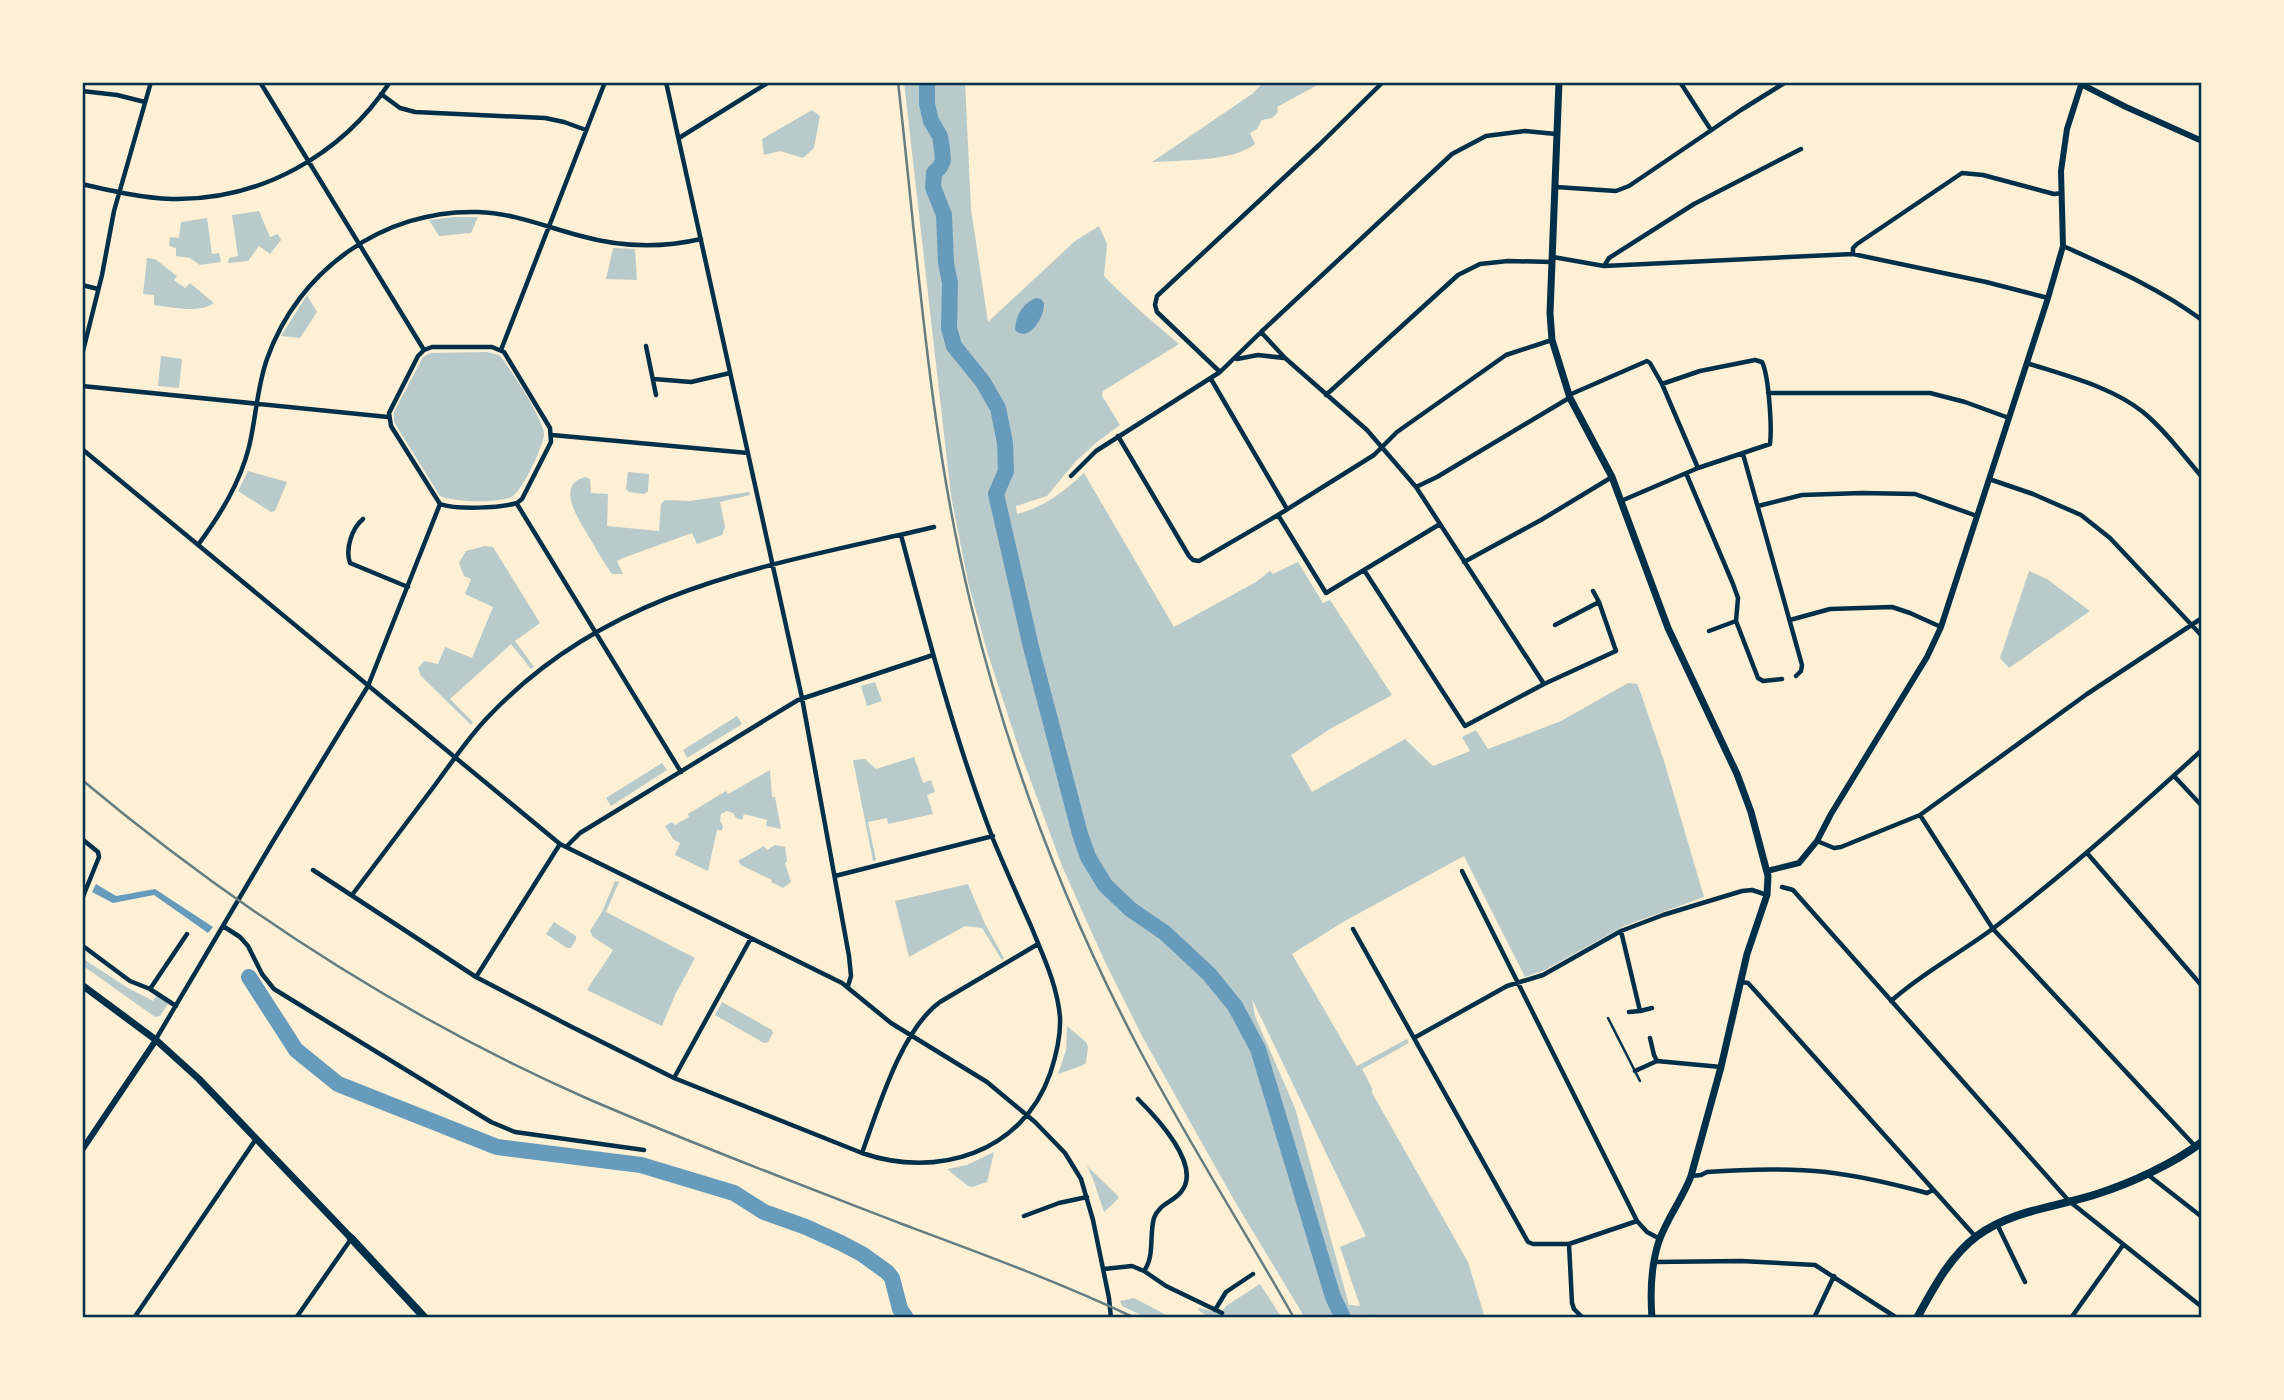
<svg xmlns="http://www.w3.org/2000/svg" width="2284" height="1400" viewBox="0 0 2284 1400" font-family="Figtree,sans-serif">
  <style>
    .green { fill: #b9caca; fill-rule: evenodd }
    .water { fill: #669bbc }
    .lines { fill: none; stroke-linecap: round; stroke-linejoin: round }
    .stream { stroke: #669bbc; stroke-width: 2.5 }
    .river { stroke: #669bbc; stroke-width: 16 }
    .service { stroke: #003049; stroke-width: 2.5 }
    .minor { stroke: #003049; stroke-width: 4.5 }
    .tertiary { stroke: #003049; stroke-width: 6 }
    .primary { stroke: #003049; stroke-width: 7 }
    .trunk { stroke: #003049; stroke-width: 8 }
    .rail { stroke: #657d81; stroke-width: 2.5 }
    .neatline { fill: none; stroke: #003049; stroke-width: 2.5 }
  </style>
  <rect width="100%" height="100%" fill="#fdf0d5"/>
  <path class="green" d="M904,82H965L971,209L988,322L1075,241L1099,226L1107,244L1104,276C1128,301 1153,322 1179,344L1103,391L1102,396L1120,425L1097,442L1076,461L1047,496L1016,506L1017,514C1046,506 1062,493 1084,473L1174,627L1256,582L1270,571L1273,574L1298,562L1323,603L1330,600L1392,695L1330,729L1291,755L1312,792L1405,739L1433,766L1470,751L1462,737L1476,730L1488,749L1561,721L1628,683L1637,684L1640,691L1664,761L1704,897L1624,926L1545,970L1525,977L1464,856L1343,922L1292,954L1357,1066L1407,1039L1409,1043L1362,1069L1373,1090L1371,1091L1468,1262L1485,1318H1305L1234,1200L1184,1111L1142,1036L1105,962L1062,866L1019,749L987,651L968,582L951,496ZM1252,999L1366,1236L1340,1247L1360,1306L1349,1305L1295,1108L1255,1016Z
    M1264,82H1323L1277,107L1278,112L1272,118L1262,120L1257,129L1250,133L1255,144C1233,162 1180,160 1152,162L1252,94Z
    M812,110L820,116L814,148L803,158L780,151L764,155L762,139Z
    M259,211L270,237L278,234L281,240L270,254L259,246L248,261L228,263L229,258L238,256L232,215Z
    M455,217H478L471,233L439,236L429,220Z
    M207,218L212,254L219,253L221,262L200,265L190,258L176,256V248L169,246L170,237L179,238L181,222Z
    M613,248L635,249L637,280L606,279Z
    M147,258L155,259L177,276L174,280L185,288L190,283L214,303C199,314 172,307 154,305V295L143,294Z
    M307,295L317,312L300,338L281,336Z
    M431,353L487,352L499,355C509,366 544,420 544,434C544,445 523,489 513,496C502,504 452,502 440,496L397,427L394,421V412L423,357Z
    M161,356L182,359L179,388L158,386Z
    M248,471L287,482L275,511L271,512L238,491Z
    M628,472L649,474L648,491L644,494L629,492L626,489Z
    M585,477L590,479L591,493L608,494L607,526L659,531L661,504L665,500L690,501L749,492L750,495L720,502L725,527L722,535L697,544L692,533L623,558L617,561L623,574H612L609,570C601,558 594,545 586,532C577,516 556,485 585,477Z
    M485,546L493,547L540,623L515,641L534,667L531,669L511,644L450,699L473,722L471,725L421,676L418,668L424,661L438,664L445,647L472,658L493,607L465,594L471,579L464,576L459,563L466,551Z
    M2029,571L2047,579L2090,611L2009,668L2000,658Z
    M875,682L882,701L867,706L861,686Z
    M737,716L742,724L687,758L683,750Z
    M914,757L923,783L931,780L935,792L927,795L933,814L888,824L887,818L868,822L876,860L873,861L853,760L865,759L876,769Z
    M662,763L667,770L611,806L606,798Z
    M770,770L772,797H775L781,829L766,826L767,820L744,814L742,820L736,818L733,813L727,811L721,814L720,821L723,826L722,830H717L708,871L675,855L680,843L674,840L665,826L672,822L675,825L689,817L688,814L726,791L728,794Z
    M775,845L785,847L787,861L785,863L791,882L783,888L771,882L772,880L741,865L738,861L764,846L767,850Z
    M615,881L619,882L606,912L695,958L675,995L662,1026L587,990C595,976 605,964 613,950L593,937L590,931L602,912Z
    M968,884L985,924L1004,958L1002,960L982,928L965,926L909,957L895,901Z
    M554,922L576,936V939L571,948H567L546,934Z
    M82,958L128,988L153,1001L157,995L168,1004L160,1016L155,1017L82,965Z
    M722,1002L772,1030L773,1033L768,1042L764,1043L715,1015Z
    M1067,1026L1086,1042L1088,1047L1086,1063L1081,1066L1058,1074L1066,1050Z
    M994,1152L987,1182L972,1187L968,1186L947,1169L967,1165Z
    M1087,1166L1118,1196V1199L1104,1212L1093,1179Z
    M1260,1284L1282,1318H1211L1198,1310L1199,1308L1221,1313L1226,1306Z
    M1134,1298L1172,1318H1147L1122,1306L1120,1301Z"/>
  <path class="water" d="M1036,298L1041,299L1044,303C1045,316 1029,344 1015,330C1016,315 1022,304 1036,298Z
    M96,884L116,896L155,889L213,927L208,933L154,895L113,903L92,892Z"/>
  <g class="lines">
    <path class="stream" d="M1374,1316L1376,1318"/>
    <path class="river" d="M927,82V104L931,121L940,136L942,149L943,160L940,167L934,173L933,187L944,215L946,263L950,283L949,328L954,346L983,382L998,408L1005,443L1006,471L996,494L1031,647L1080,834L1088,857L1105,885L1130,909L1165,933L1209,974L1235,1006L1258,1049L1333,1297L1343,1318
      M249,977L296,1050L338,1084L497,1147L641,1165L734,1193L764,1212L806,1227L841,1243L862,1254L887,1272L892,1278L900,1309L906,1318"/>
    <path class="service" d="M1608,1018L1640,1081"/>
    <path class="minor" d="M260,82L424,350
      M666,82L802,698L849,956L851,976L848,986
      M1680,82L1711,130
      M82,91L117,95L145,102
      M381,94L400,108L415,112L545,118L564,122L586,130
      M679,138L769,82
      M82,184C112,191 142,198 172,199C260,201 342,155 390,82
      M1556,187L1616,191L1629,186L1741,110L1786,82
      M2063,246C2112,268 2159,288 2202,320
      M1853,254V248L1857,244L1962,173L1983,175L2054,194L2062,193
      M1553,257L1604,266L1853,254L1986,282L2048,298
      M1604,266L1609,258L1694,204L1801,149
      M82,285L98,289
      M1261,332L1285,358L1367,430L1416,487L1544,684
      M646,346L656,395
      M432,347H492L504,352L550,428L551,442L522,499L517,503C500,508 457,510 440,504L391,426L389,413L418,356L424,350Z
      M501,350L605,82
      M82,355L102,275L114,211L151,82
      M1237,359L1258,355L1284,358
      M2027,363C2066,376 2110,386 2143,412C2165,430 2183,455 2202,477
      M1220,372L1157,312L1155,305L1157,296L1319,145L1383,82
      M654,379L691,382L730,373
      M1211,379L1287,509
      M82,386L388,417
      M1768,393H1930L1965,402L2009,418
      M1326,395L1458,275L1480,264L1508,261L1552,262
      M1569,395L1647,361L1650,363L1662,384L1698,468
      M552,435L748,453
      M1118,436L1189,556L1193,560L1199,561L1278,515L1374,455L1397,432L1506,355L1552,340
      M82,449L560,844L842,983L891,1023L987,1082L1035,1122L1065,1153L1081,1179L1093,1220L1109,1298L1111,1318
      M1743,454L1802,665L1801,671L1796,676
      M1686,473L1733,584L1738,598L1736,621L1758,678L1763,681L1782,679
      M1071,476L1096,451L1220,372L1261,332L1452,154L1486,136L1525,131L1556,134
      M1989,479L2033,494L2081,515L2110,538L2202,636
      M1416,487L1437,477L1569,398
      M1621,501L1698,468L1770,444C1772,428 1769,376 1762,362L1755,360L1700,371L1662,384
      M517,504L681,772
      M1758,506L1802,495L1862,493L1915,494L1977,516
      M1278,515L1326,593L1440,524
      M363,519C352,528 345,549 350,563L408,587
      M198,545C220,515 240,483 249,447C256,418 257,387 267,359C298,270 384,209 478,212C514,213 546,227 581,236C620,247 662,248 701,239
      M1464,562L1541,520L1612,477
      M1364,570L1465,726L1544,684L1616,651L1599,602L1593,591
      M1790,620L1830,609L1892,607L1910,613L1941,627
      M1555,625L1599,602
      M1709,631L1736,621
      M2174,776L2202,806
      M1920,815L1993,929L2195,1146
      M82,839L98,852L99,857L82,899
      M1817,841L1834,848L1841,847L1920,815L2087,694L2202,618
      M566,847L580,833L798,700L933,655
      M2087,853L2202,986
      M313,870L476,977L570,1026L674,1078L862,1153C937,1179 1022,1153 1050,1074C1056,1056 1061,1036 1060,1017C1057,984 1043,956 1031,926C1018,897 1005,868 993,839C955,740 928,637 901,535
      M1462,871L1637,1221L1647,1232L1660,1239
      M835,876L993,836
      M1782,887L1793,890L2069,1201L2202,1307
      M352,895C379,859 407,822 435,785C452,762 468,738 487,718C610,587 769,566 934,527
      M223,926L240,937L248,946L262,974L274,989L491,1122L515,1132L644,1150
      M1353,929L1528,1242L1533,1244H1569L1637,1221
      M1621,931L1640,1011L1629,1012
      M83,946L130,981L150,989L176,1006
      M476,977L560,844
      M1741,982L1748,983L1758,994L1975,1236
      M150,989L187,934
      M1891,1001C1923,972 1961,953 1995,927C2067,872 2135,811 2202,750
      M1640,1011L1652,1008
      M1414,1038L1507,986L1543,975L1621,931L1663,915L1742,891L1752,890L1767,895
      M1650,1038L1654,1055L1657,1061L1721,1067
      M156,1039L272,843L368,686L440,504
      M1635,1071L1657,1061
      M674,1078L751,938
      M1138,1099C1155,1116 1203,1166 1181,1192C1173,1202 1159,1204 1154,1218C1149,1235 1155,1256 1144,1271L1166,1286L1222,1313
      M862,1153C878,1109 901,1030 940,1002L1038,944
      M2147,1174L2202,1217
      M1691,1176L1701,1175L1707,1172C1747,1169 1787,1168 1826,1172C1860,1176 1894,1184 1927,1193L1933,1190
      M1024,1216L1059,1203L1087,1197
      M1997,1224L2025,1282
      M1569,1244L1572,1303L1574,1309L1583,1318
      M1654,1262L1741,1261L1815,1265L1897,1318
      M1104,1269L1132,1266L1144,1271
      M1215,1310L1226,1292L1253,1274
      M134,1318L256,1139
      M296,1318L351,1239
      M1814,1318L1834,1276
      M2071,1318L2123,1245"/>
    <path class="tertiary" d="M2081,84L2126,107L2202,141
      M1767,871L1799,863L1817,841L1831,814L1927,657L1941,627L2048,298L2063,246L2061,171L2067,129L2082,82
      M82,1150L156,1040"/>
    <path class="primary" d="M1559,82L1550,313L1552,340L1570,398L1612,477L1668,628L1737,774L1751,812L1768,876L1767,895L1747,954L1721,1067L1691,1176C1683,1198 1667,1218 1659,1241C1651,1265 1650,1292 1652,1318
      M82,985L156,1040L199,1079L351,1238"/>
    <path class="trunk" d="M351,1238L425,1318
      M1917,1318C1933,1289 1950,1256 1977,1236C2012,1210 2057,1207 2097,1194C2131,1183 2173,1164 2202,1142"/>
    <path class="rail" d="M898,82C918,257 929,433 971,605C1008,756 1064,905 1136,1043C1185,1137 1242,1226 1294,1318
      M82,780C234,907 405,1018 586,1098C690,1143 796,1183 902,1224C980,1253 1059,1282 1135,1318"/>
  </g>
  <rect width="2284" height="1400" fill="none" stroke="#fdf0d5" stroke-width="168"/>
  <rect x="84" y="84" width="2116" height="1232" class="neatline"/>
</svg>
